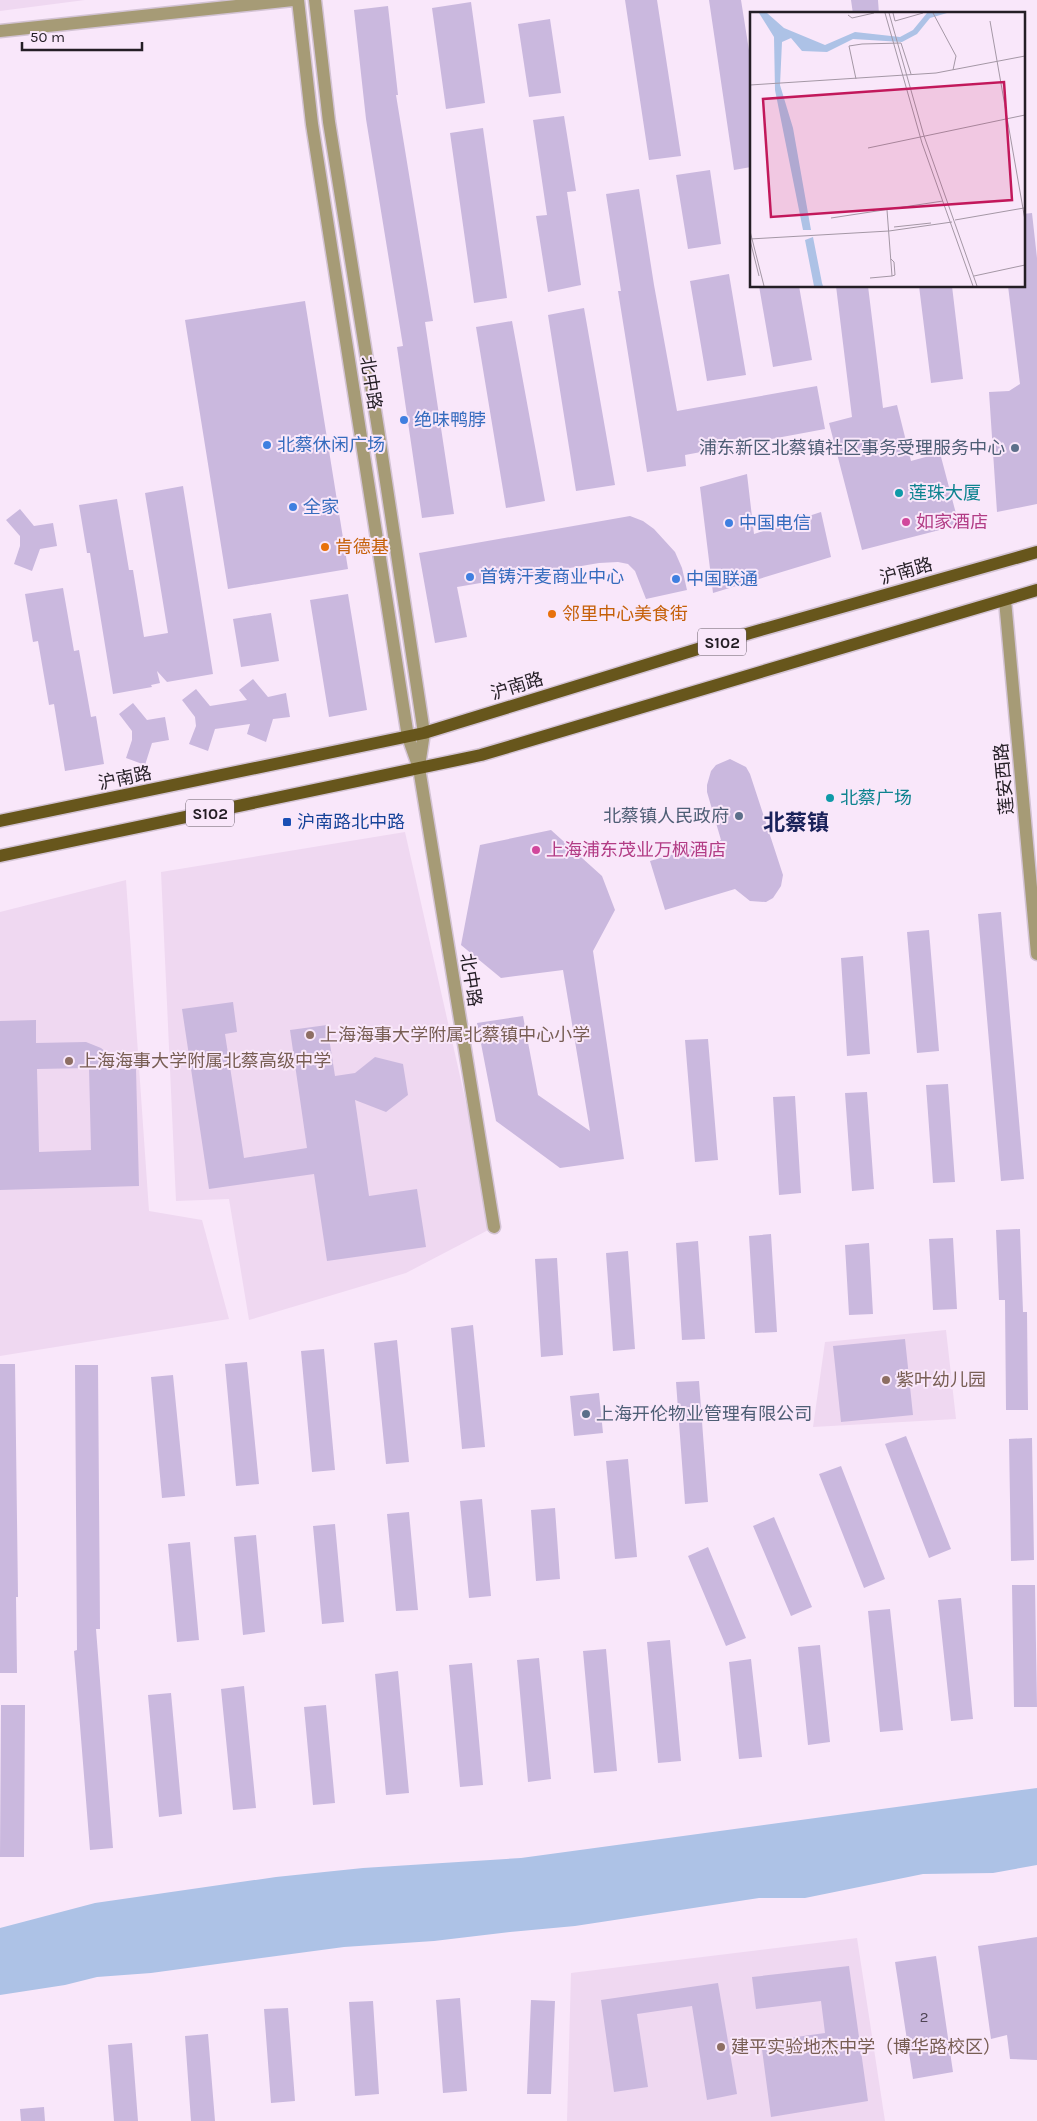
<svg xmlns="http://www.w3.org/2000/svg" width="1037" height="2121" viewBox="0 0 1037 2121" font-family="Karla,'Noto Sans SC',sans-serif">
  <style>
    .built { fill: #efd8f1 }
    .water { fill: #adc2e6 }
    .building { fill: #cab8de; fill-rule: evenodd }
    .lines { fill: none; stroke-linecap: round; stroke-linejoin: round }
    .minor-casing { stroke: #d3c3d4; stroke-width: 15 }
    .major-casing { stroke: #d3c3d4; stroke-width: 15 }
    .minor { stroke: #a69b76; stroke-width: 12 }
    .major { stroke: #67561c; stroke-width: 12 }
    .shop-dot { fill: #3f7fe0; stroke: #f9e7fa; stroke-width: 2 }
    .service-dot { fill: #5c6f8a; stroke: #f9e7fa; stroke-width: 2 }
    .culture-dot { fill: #0f9aa8; stroke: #f9e7fa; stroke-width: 2 }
    .hotel-dot { fill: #d1479c; stroke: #f9e7fa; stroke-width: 2 }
    .food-dot { fill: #e8710a; stroke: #f9e7fa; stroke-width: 2 }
    .transit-dot { fill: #1a4fb4; stroke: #f9e7fa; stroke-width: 2 }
    .education-dot { fill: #8d6e63; stroke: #f9e7fa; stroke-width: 2 }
    .labels { text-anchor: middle; stroke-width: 4; stroke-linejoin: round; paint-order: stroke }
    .number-label { font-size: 15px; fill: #4e4453 }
    .shield { fill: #f9e7fa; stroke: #645a65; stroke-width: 1 }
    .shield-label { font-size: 16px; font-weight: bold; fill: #241e25 }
    .street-label { font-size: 18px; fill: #241e25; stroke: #f9e7fa }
    .shop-label { font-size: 18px; fill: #366cbe; stroke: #f9e7fa; text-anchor: start }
    .service-label { font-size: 18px; fill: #4e5e75; stroke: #f9e7fa; text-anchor: end }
    .culture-label { font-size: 18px; fill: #0d838f; stroke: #f9e7fa; text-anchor: start }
    .hotel-label { font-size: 18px; fill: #b23c85; stroke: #f9e7fa; text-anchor: start }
    .food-label { font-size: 18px; fill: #c56008; stroke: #f9e7fa; text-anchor: start }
    .transit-label { font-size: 18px; fill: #164399; stroke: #f9e7fa; text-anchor: start }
    .education-label { font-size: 18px; fill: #785e54; stroke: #f9e7fa; text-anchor: start }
    .district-label { font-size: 22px; font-weight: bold; fill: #1a225a; stroke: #f9e7fa }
    .inset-road { fill: none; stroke: #a497a5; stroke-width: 1 }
    .view { fill: #c2185b; fill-opacity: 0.15; stroke: #c2185b; stroke-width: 2.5 }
    .inset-edge { fill: none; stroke: #241e25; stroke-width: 2.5 }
  </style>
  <rect width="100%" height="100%" fill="#f9e7fa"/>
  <path class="built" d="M0,0H85L0,11Z
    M405,832L494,1227L406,1273L249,1320L229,1199L176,1201L161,872Z
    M126,880L149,1211L202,1220L229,1319L0,1356V912Z
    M946,1330L956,1419L813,1427L825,1342Z
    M857,1938L885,2121H567L571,1973Z"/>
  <path class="water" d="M1037,1788V1865L993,1873L923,1874L805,1898H759L575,1926L510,1932L434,1941L344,1947L151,1973L97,1977L65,1985L0,1995V1928L95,1903L276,1877L363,1868L521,1858Z"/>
  <path class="building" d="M625,0H657L681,156L649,160Z
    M709,0H741L751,63V167L734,170Z
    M851,0H878L879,14H853Z
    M471,2L485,103L446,109L432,8Z
    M388,6L398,95H396L433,321L425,322L454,514L422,518L397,347L403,346L366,119L354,10Z
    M550,19L561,93L529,97L518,24Z
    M564,116L576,191L567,192L581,285L548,292L536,216L547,215L533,120Z
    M483,128L507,298L474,303L450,133Z
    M710,170L721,244L688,249L676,175Z
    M639,189L654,285L677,411L817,386L825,429L685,455L686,466L647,472L618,291H621L606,194Z
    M1032,213L1037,258V504L997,512L989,392L1009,391L1020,384L1008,286H1023V214Z
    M729,274L746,375L707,381L690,281Z
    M759,286H799L812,360L773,367Z
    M836,286H868L883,408L897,405L911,461L940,453L959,525L862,550L829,423L852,417Z
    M919,286H952L963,379L931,383Z
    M305,301L348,569L228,589L185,320Z
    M584,308L615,485L576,491L548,315Z
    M512,321L545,501L506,508L476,327Z
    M747,474L754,534L821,512L831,557L713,593L700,487Z
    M183,486L213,674L167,682L157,671L160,683L151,685L152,687L113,694L90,553H87L79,505L117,499L129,570H133L144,637L168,633L145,493Z
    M20,509L34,526L53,523L57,546L40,549L32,571L14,564L20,546V536L6,520Z
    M630,516L643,521L654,529L675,552L682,568L687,590L646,599L635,571L628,564L618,562L599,563L457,587L467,637L435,643L419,553Z
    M63,588L74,651L79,650L91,717L96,716L104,764L65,771L54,704L49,705L38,641L33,642L25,594Z
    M348,594L367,710L329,717L310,600Z
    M271,613L279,661L241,667L233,619Z
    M253,679L268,697L286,693L290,717L273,719L266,742L247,734L250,724L215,729L208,751L189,744L196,726L195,717L182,700L196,689L210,706L247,700L239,690Z
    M133,703L147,720L165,717L169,740L152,743L145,765L126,758L132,740V731L119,714Z
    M730,759L746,767L750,774L783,875L781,886L773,898L766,902L750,901L735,889L665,910L650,861L721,840L707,792V785L711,771L716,765Z
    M551,830L602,876L615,910L593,951L624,1159L560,1168L496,1121L477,1023L523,1016L538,1095L590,1131L563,970L501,978L461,945L480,845Z
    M1001,912L1024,1179L1001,1181L978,914Z
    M929,930L939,1051L917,1053L907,932Z
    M863,956L870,1054L847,1056L841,958Z
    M233,1002L237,1032L225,1034L244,1158L307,1148L290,1030L327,1025L335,1076L355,1073L375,1057L403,1064L408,1095L386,1112L355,1100L369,1196L417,1189L426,1247L327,1261L314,1174L209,1189L182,1009Z
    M36,1020V1043L86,1042L101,1048L107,1053L111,1059L112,1069H136L139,1186L0,1190V1021ZM89,1068L91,1150L39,1152L37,1069Z
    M708,1039L718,1160L695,1162L685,1040Z
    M948,1084L955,1182L933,1183L926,1085Z
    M867,1092L874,1189L852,1191L845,1093Z
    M795,1096L801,1193L779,1195L773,1097Z
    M1020,1229L1023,1312H1027L1028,1410H1006L1005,1300H999L996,1230Z
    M771,1234L777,1332L755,1333L749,1236Z
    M953,1238L957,1309L933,1310L929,1239Z
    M698,1241L705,1339L682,1340L676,1243Z
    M869,1243L873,1314L849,1315L845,1245Z
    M628,1251L635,1349L613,1351L606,1253Z
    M557,1258L563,1355L541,1357L535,1259Z
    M473,1325L485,1447L462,1449L451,1328Z
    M905,1339L913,1415L841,1422L833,1346Z
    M397,1340L409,1462L386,1464L374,1343Z
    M324,1349L335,1470L312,1472L301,1351Z
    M247,1362L259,1484L236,1486L225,1364Z
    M0,1364H15L18,1597H16L17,1673H0Z
    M75,1365H98L100,1629H96L113,1848L90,1850L74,1651L77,1650Z
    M173,1375L185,1496L162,1498L151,1377Z
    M699,1381L708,1502L685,1504L676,1382Z
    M599,1393L603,1433L574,1436L570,1396Z
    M906,1436L951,1549L929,1558L885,1444Z
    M1032,1438L1034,1560L1011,1561L1009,1439Z
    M628,1459L637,1557L615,1559L606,1461Z
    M841,1466L885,1579L864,1588L819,1474Z
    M482,1499L491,1596L469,1598L460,1501Z
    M555,1508L560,1579L536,1581L531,1510Z
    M409,1512L418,1610L396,1611L387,1514Z
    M774,1517L812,1607L791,1616L753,1526Z
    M335,1524L344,1622L322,1624L313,1526Z
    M256,1535L265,1632L243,1635L234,1537Z
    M190,1542L199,1640L177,1642L168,1544Z
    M708,1547L746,1638L726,1646L688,1556Z
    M1012,1585H1035L1037,1707H1014Z
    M961,1598L973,1719L951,1721L938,1600Z
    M890,1609L903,1730L880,1732L868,1611Z
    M670,1640L681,1761L658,1763L647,1642Z
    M820,1645L830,1742L808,1745L798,1647Z
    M606,1649L617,1771L594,1773L583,1651Z
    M539,1658L551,1779L528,1782L517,1660Z
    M751,1659L762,1757L739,1759L729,1662Z
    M472,1663L483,1785L460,1787L449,1665Z
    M398,1671L409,1793L386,1795L375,1674Z
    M244,1686L256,1808L233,1810L221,1689Z
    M171,1693L182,1814L159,1817L148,1695Z
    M1,1705H25L24,1857H0Z
    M326,1705L335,1803L313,1805L304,1707Z
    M1037,1937V2060L1010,2059L1007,2035L991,2039L978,1946Z
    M936,1956L953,2072L913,2079L895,1962Z
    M849,1966L868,2101L771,2117L761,2042L825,2033L821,2001L756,2009L752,1977Z
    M718,1983L737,2094L707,2100L692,2006L637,2014L648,2087L614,2092L601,2000Z
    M460,1998L467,2091L443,2093L436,2000Z
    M531,2000L555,2001L551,2094H527Z
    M373,2001L379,2094L355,2096L349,2002Z
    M288,2008L295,2101L271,2103L264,2009Z
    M208,2034L215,2121H191L185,2036Z
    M132,2043L138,2121H114L108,2045Z
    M44,2107L45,2121H21L20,2109Z"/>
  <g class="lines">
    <g class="minor-casing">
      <path id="minor" d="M298,0L312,124L408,737L419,768L494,1227
        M315,0L329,122L378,429L424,733L419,766
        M0,31L293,0
        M1005,600L1037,954"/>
    </g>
    <g class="major-casing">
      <path id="major" d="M0,821L424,733L750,633L1037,552
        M0,856L481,755L1037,590"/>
    </g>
    <use href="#minor" class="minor"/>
    <use href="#major" class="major"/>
  </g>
  <g class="shop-dot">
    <circle cx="404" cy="420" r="5"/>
    <circle cx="267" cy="445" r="5"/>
    <circle cx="293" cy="507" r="5"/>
    <circle cx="729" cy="523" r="5"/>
    <circle cx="470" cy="577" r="5"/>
    <circle cx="676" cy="579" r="5"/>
  </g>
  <g class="service-dot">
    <circle cx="1015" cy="448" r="5"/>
    <circle cx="739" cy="816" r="5"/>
    <circle cx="586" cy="1414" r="5"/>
  </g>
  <g class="culture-dot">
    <circle cx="899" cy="493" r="5"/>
    <circle cx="830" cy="798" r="5"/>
  </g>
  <g class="hotel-dot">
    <circle cx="906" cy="522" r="5"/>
    <circle cx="536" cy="850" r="5"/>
  </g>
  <g class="food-dot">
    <circle cx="325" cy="547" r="5"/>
    <circle cx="552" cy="614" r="5"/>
  </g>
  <rect class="transit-dot" x="282" y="817" width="10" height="10" rx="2.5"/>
  <g class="education-dot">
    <circle cx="310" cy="1035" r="5"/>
    <circle cx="69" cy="1061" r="5"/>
    <circle cx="886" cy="1380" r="5"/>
    <circle cx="721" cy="2047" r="5"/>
  </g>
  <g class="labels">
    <g class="number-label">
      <text x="924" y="2022">2</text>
    </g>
    <g class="shield">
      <rect x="698" y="628.5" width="48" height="27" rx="4"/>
      <rect x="186" y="799.5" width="48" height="27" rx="4"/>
    </g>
    <g class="shield-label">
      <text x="722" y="648">S102</text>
      <text x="210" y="819">S102</text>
    </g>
    <g class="street-label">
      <text transform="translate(371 383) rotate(81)" y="6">北中路</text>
      <text transform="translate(906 571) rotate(-16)" y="6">沪南路</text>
      <text transform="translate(517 686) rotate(-17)" y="6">沪南路</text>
      <text transform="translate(125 778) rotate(-12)" y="6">沪南路</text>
      <text transform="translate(1004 779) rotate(-95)" y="6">莲安西路</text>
      <text transform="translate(471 980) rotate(81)" y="6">北中路</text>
    </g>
    <g class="shop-label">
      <text x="414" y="426">绝味鸭脖</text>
      <text x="277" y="451">北蔡休闲广场</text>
      <text x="303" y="513">全家</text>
      <text x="739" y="529">中国电信</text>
      <text x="480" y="583">首铸汗麦商业中心</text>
      <text x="686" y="585">中国联通</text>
    </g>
    <g class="service-label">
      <text x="1005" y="454">浦东新区北蔡镇社区事务受理服务中心</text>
      <text x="729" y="822">北蔡镇人民政府</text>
      <text x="596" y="1420" text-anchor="start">上海开伦物业管理有限公司</text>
    </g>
    <g class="culture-label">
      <text x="909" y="499">莲珠大厦</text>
      <text x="840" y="804">北蔡广场</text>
    </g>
    <g class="hotel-label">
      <text x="916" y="528">如家酒店</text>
      <text x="546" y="856">上海浦东茂业万枫酒店</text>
    </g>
    <g class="food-label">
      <text x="335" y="553">肯德基</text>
      <text x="562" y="620">邻里中心美食街</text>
    </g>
    <g class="transit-label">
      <text x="297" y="828">沪南路北中路</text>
    </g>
    <g class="education-label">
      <text x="320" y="1041">上海海事大学附属北蔡镇中心小学</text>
      <text x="79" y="1067">上海海事大学附属北蔡高级中学</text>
      <text x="896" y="1386">紫叶幼儿园</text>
      <text x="731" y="2053">建平实验地杰中学（博华路校区）</text>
    </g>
    <g class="district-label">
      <text x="796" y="830">北蔡镇</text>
    </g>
  </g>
  <g transform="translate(750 12)">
    <rect width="275" height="275" fill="#f9e7fa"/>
    <path d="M9,1H17L34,16L75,33L105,20L150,25L163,18L177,1H197L180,6L167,22L152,30L103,27L77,40L52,39L41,26L32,30L30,73L43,116L61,218H53L25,78L24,25ZM63,225L72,271L73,274H64L55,228Z" fill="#adc2e6"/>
    <path class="inset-road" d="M135,1L172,131L223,274M139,1L174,124L227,274M143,1L145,9L173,1M183,1L206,44L203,58M98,3L102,6L124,1M240,9L275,208M106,67L99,34L112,32L151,31L161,62M0,73L186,61L275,44M118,136L275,103M137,198L142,264M81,206L193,189M205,208L274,196M144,215L181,211M0,219L14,274M0,227L139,219L202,210M0,228L9,264M141,247L144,250L145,263L142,264M224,264L275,253M120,266L142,264"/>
    <path class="view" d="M254,70L262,188L21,205L13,87Z"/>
    <rect width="275" height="275" class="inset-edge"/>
  </g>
  <path d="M22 42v8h120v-8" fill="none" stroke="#241e25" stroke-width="2.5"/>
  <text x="30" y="42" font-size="15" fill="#241e25" stroke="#f9e7fa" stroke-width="4" paint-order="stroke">50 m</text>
</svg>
